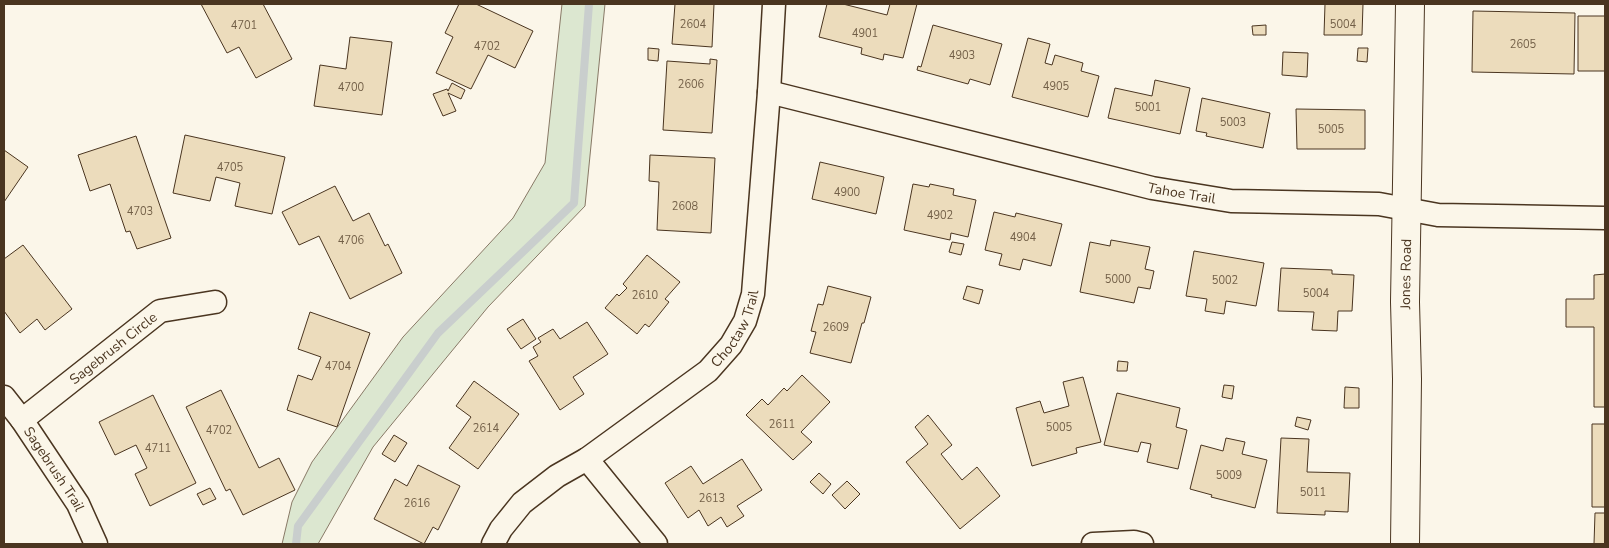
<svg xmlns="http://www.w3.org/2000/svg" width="1609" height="548" viewBox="0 0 1609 548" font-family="'Nunito Sans',sans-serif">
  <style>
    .green { fill: #dce7d0; stroke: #887966 }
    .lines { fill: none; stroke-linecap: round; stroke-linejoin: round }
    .stream { stroke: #c9cecd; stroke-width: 8 }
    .building { fill: #ecdcbc; stroke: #4a3520 }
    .minor-casing { stroke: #4a3520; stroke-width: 25 }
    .tertiary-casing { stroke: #4a3520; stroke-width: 30 }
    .minor { stroke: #fbf6e9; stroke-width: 22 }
    .tertiary { stroke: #fbf6e9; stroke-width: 28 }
    .labels { text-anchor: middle; stroke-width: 4; stroke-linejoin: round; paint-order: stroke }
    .number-label { font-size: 11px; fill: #725f47 }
    .street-label { font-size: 14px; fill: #4a3520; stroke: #fbf6e9 }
  </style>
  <rect width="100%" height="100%" fill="#fbf6e9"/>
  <path class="green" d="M562,4H605L585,206L488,307L373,447L318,544H282L292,502L312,462L403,337L513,218L545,163Z"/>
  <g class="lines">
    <path class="stream" d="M296,544L298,526L438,333L574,203L589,4"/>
  </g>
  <path class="building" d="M201,4H263L292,59L256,78L239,47L227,53Z
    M459,4H476L533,31L515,68L488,55L471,89L436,73L453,37L445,33Z
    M675,4H714L712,47L672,44Z
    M827,4H843L887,15L890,4H917L903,58L884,54L883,60L861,54L862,48L819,37Z
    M1325,4H1363L1362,35H1324Z
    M1473,11L1575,13L1574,74L1472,72Z
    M1578,16H1605V71H1578Z
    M933,25L1002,44L990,85L970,79L968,84L917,70L918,66L921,67Z
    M1266,25V35H1253L1252,26Z
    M350,37L392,42L382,115L314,106L320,65L346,69Z
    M1028,38L1050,44L1045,63L1052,65L1055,55L1083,63L1081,71L1099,76L1088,117L1012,97Z
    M648,48L659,49L658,61L648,60Z
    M1358,48H1368L1367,62L1357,61Z
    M1283,52L1308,53L1307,77L1282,75Z
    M710,59L717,60L712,133L663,130L667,61L710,64Z
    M1155,80L1190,88L1180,134L1108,118L1115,88L1152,96Z
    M452,83L465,90L461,99L448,93L456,111L443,116L433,94L447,89L448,91Z
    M1202,98L1270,113L1263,148L1206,136L1207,133L1196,131Z
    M1296,109L1365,110V149H1297Z
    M185,135L285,157L272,214L235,206L240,183L216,177L210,201L173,193Z
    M136,136L171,238L137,249L130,231L126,232L110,184L90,191L78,155Z
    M4,150L28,167L4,202Z
    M650,155L715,158L711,233L657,230L659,182L649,181Z
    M820,162L884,177L876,214L812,199Z
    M913,184L929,187L930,184L954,189L953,195L976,200L968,237L951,233L950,240L904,230Z
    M335,186L353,221L369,213L385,246L388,244L402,273L350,299L319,236L299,245L282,212Z
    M994,212L1015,217L1016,213L1062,224L1051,266L1023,259L1020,270L999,265L1002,254L985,250Z
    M1111,240L1150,247L1145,269L1154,271L1150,289L1138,287L1134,303L1080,292L1090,242L1110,246Z
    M952,242L964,244L961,255L949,252Z
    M23,245L72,309L45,330L37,319L20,333L4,311V259Z
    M1194,251L1264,263L1256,306L1226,301L1224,314L1205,311L1207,299L1186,296Z
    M647,255L680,282L665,299L669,302L649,327L645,324L637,334L605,308L617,294L619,296L627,288L623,284Z
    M1281,268L1332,270V274L1354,275L1352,311H1338L1337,331L1312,330L1314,312L1278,311Z
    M1605,274V407H1594V327H1566V299H1594V275Z
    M828,286L871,297L864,323H862L851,363L810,353L816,332L811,331L818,304L823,305Z
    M967,286L983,290L979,304L963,299Z
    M310,312L370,333L337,427L287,410L298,375L312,380L321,357L298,349Z
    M523,319L536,339L521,349L507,329Z
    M587,322L608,354L573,377L584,394L560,410L529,361L538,356L533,347L541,342L538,338L553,329L560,339Z
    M1118,361L1128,362L1127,371H1117Z
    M802,375L830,402L801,432L812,442L793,460L746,415L762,399L768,405L784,388L787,391Z
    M1083,377L1101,442L1076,448L1077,453L1032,466L1016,408L1040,401L1044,413L1069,406L1063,382Z
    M474,381L519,414L478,469L449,448L471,417L456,406Z
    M1224,385L1234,386L1232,399L1222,397Z
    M1345,387L1359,388V408H1344Z
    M221,390L259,468L279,458L295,490L243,515L230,489L226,491L186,407Z
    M1117,393L1180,408L1176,427L1187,430L1178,469L1147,462L1151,444L1141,442L1138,452L1104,445Z
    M153,395L196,483L150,506L135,474L147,468L136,445L115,455L99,422Z
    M928,415L952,445L941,454L962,480L977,467L1000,496L960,529L906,462L928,444L915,427Z
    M1297,417L1311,420L1308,430L1295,426Z
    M1592,424H1605V507H1592Z
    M394,435L407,443L395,462L382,454Z
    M1226,438L1245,442L1242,454L1267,460L1255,508L1211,497L1212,495L1190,489L1201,445L1223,451Z
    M1281,438L1309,439L1307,472L1350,473L1348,512L1325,511V515L1277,513Z
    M742,459L762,490L737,506L744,516L727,527L721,517L708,526L699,510L688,518L665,483L691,466L703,484Z
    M418,465L460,486L438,530L433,527L424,544L374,519L395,479L407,486Z
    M819,473L831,484L823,494L810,482Z
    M847,481L860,494L845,509L832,495Z
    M210,488L216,499L203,505L197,494Z
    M1595,513H1605V544H1594Z"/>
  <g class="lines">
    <g class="minor-casing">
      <g id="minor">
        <path id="s1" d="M769,92L1152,188L1231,201L1379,204L1438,215L1605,218"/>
        <path id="s2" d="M4,397L22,420L78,504L96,544"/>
        <path id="s3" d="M22,420L160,311L215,302"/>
        <path d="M587,459L656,544"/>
        <path id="s4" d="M493,544L501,529L522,503L557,476L587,459L708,371L731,345L745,321L753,294L769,92L774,4"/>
        <path d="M1093,544L1134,542L1142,544"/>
      </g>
    </g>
    <g class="tertiary-casing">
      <g id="tertiary">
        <path id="s5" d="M1405,544L1407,379L1405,302L1410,4"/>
      </g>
    </g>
    <use href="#minor" class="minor"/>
    <use href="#tertiary" class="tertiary"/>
  </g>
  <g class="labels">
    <g class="number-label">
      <text x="693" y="28">2604</text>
      <text x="1343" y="28">5004</text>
      <text x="244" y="29">4701</text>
      <text x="865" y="37">4901</text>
      <text x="1523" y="48">2605</text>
      <text x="487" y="50">4702</text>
      <text x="962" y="59">4903</text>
      <text x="691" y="88">2606</text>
      <text x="1056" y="90">4905</text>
      <text x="351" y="91">4700</text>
      <text x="1148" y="111">5001</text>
      <text x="1233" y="126">5003</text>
      <text x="1331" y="133">5005</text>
      <text x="230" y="171">4705</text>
      <text x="847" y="196">4900</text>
      <text x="685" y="210">2608</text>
      <text x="140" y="215">4703</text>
      <text x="940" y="219">4902</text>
      <text x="1023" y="241">4904</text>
      <text x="351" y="244">4706</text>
      <text x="1118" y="283">5000</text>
      <text x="1225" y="284">5002</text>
      <text x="1316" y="297">5004</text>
      <text x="645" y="299">2610</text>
      <text x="836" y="331">2609</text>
      <text x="338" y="370">4704</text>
      <text x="782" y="428">2611</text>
      <text x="1059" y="431">5005</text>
      <text x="486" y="432">2614</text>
      <text x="219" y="434">4702</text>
      <text x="158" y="452">4711</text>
      <text x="1229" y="479">5009</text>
      <text x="1313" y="496">5011</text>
      <text x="712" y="502">2613</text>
      <text x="417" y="507">2616</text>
    </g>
    <g class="street-label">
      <text dy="5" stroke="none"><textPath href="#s1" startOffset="425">Tahoe Trail</textPath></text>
      <text dy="5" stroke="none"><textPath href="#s5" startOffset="270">Jones Road</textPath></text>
      <text dy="5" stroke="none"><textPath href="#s4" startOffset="330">Choctaw Trail</textPath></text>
      <text dy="5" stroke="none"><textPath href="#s3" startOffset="116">Sagebrush Circle</textPath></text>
      <text dy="5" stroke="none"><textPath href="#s2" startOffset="88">Sagebrush Trail</textPath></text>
    </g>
  </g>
  <rect width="1609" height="548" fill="none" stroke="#4a3520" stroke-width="10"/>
</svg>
